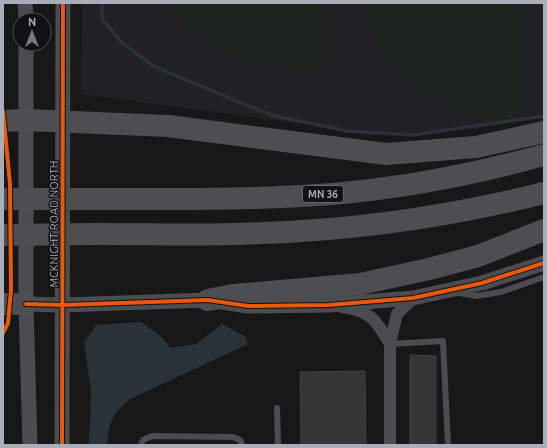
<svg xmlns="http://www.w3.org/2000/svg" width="547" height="448" viewBox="0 0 547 448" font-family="Ubuntu,sans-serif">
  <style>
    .built { fill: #212123 }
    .green { fill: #1d241e }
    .water { fill: #2a3239 }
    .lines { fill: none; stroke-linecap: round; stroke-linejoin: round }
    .stream { stroke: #2a3239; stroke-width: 3.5 }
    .building { fill: #353536; stroke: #3f4043 }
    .path { stroke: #4d4e52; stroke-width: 2; stroke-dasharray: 2 3; stroke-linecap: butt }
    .service { stroke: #4b4c50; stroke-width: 6 }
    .minor { stroke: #4b4c50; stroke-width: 12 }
    .tertiary { stroke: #4b4c50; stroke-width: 15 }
    .motorway { stroke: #4e4e51; stroke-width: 22 }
    .motorway-bridge { stroke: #4e4e51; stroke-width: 22 }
    .cycleway-casing { stroke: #111113; stroke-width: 6 }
    .cycleway { stroke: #e8590c; stroke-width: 4 }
    .labels { text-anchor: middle; stroke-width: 3; stroke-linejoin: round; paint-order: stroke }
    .shield { fill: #111113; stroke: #7b7e86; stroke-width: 1 }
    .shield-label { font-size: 10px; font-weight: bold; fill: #a8adb8 }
    .street-label { font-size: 11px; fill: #a8adb8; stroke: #111113 }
  </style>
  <rect width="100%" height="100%" fill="#171717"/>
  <path class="built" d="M82,3H544V116L413,135L369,133L81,94Z"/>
  <path class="green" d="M168,3H322L323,72L238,58L187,28Z
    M368,3H520V114L502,119L460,111L416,86L381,47L369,15Z
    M542,3H544V107H542Z"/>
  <path class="water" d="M141,322L159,335L171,348L196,344L222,324L245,336L248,344L130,399C112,415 109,421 107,445H89L91,390L84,342L96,325Z"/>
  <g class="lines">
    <path class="stream" d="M102,3V19L123,44L155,67L271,115L347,131L413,135L544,116"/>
  </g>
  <path class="building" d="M410,355L436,356V445H410Z
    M365,371L366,445H301L300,372Z"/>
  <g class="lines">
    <path class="path" d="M530,3V4"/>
    <path class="service" d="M460,293L476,296L501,292L544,277
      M390,344L443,341L448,445
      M277,408L278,445
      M141,445L143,440L152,436L233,437L240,440L242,445"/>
    <path class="minor" d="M342,307C371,311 376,320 390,344
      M390,445V344L397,314L413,298"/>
    <path class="tertiary" d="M25,3L26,20
      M26,44V304L30,445
      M26,304L63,305L208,300L248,306L329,305L413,298L482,283L544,263
      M62,445L63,3"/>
    <path class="motorway" d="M3,121L27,120L168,126L386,154L476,147L544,132
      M99,199C176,199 254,200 332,194C403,188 475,174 544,155
      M99,234C153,234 208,236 262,233C357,230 452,216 544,193
      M208,300L233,295L360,284L429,269L478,256L544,230
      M3,304H26"/>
    <path class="motorway-bridge" d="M3,199H99
      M3,235L99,234"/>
    <g class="cycleway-casing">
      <path id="cycleway" d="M3,111L10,184L11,290L8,323L3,333
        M26,304L63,305L208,300L248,306L329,305L413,298L482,283L544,263
        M62,445L63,3"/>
    </g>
    <use href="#cycleway" class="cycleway"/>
  </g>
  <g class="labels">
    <rect class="shield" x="303" y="186" width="40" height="16" rx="3"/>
    <g class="shield-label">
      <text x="323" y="198">MN 36</text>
    </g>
    <g class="street-label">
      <text transform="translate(54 224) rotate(-90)" y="4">MCKNIGHT ROAD NORTH</text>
    </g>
  </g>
  <rect width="547" height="448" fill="none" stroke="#a8adb8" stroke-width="8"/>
  <g transform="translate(32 32)"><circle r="19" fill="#111113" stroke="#4d4f55"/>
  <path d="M0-3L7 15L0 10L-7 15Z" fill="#757880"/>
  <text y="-6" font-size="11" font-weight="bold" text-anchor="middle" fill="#a8adb8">N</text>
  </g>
</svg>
